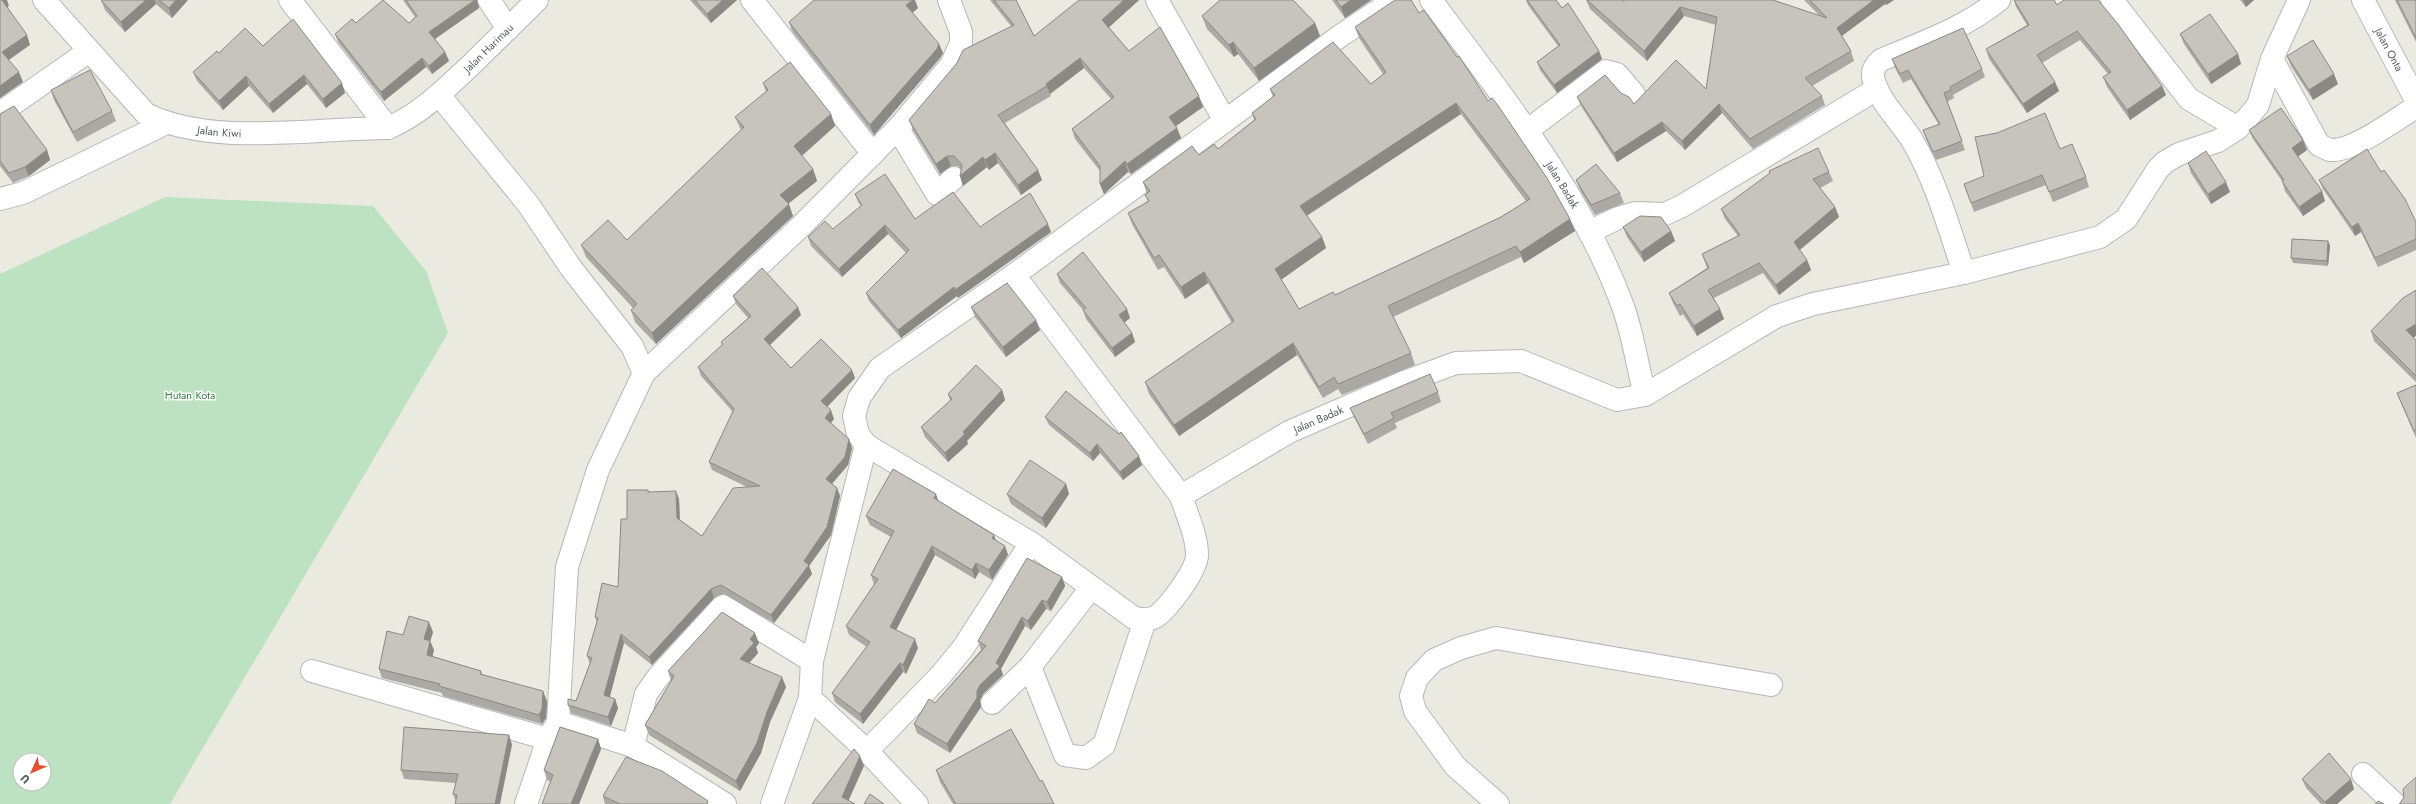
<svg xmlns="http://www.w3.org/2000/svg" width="2416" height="804" viewBox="0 0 2416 804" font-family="Jost,sans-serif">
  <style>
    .green { fill: #bde2c1; fill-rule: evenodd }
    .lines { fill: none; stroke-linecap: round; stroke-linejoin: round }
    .minor-casing { stroke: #b6b7bc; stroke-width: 24 }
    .minor { stroke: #fff; stroke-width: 22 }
    .wall { fill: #aaa9a3; fill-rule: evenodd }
    .shaded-wall { fill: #8b8984 }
    .building { fill: #c6c4bd; stroke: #8b8984; fill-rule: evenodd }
    .labels { text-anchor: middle; stroke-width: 3; stroke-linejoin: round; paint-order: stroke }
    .street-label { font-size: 11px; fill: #595b60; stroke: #fff }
    .park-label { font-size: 11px; fill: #388043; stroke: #fff }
  </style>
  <rect width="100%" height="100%" fill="#ebeae0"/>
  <path class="green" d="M165,197L373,206L426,271L448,333L170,804H0V274ZM20,760H44V784H20Z"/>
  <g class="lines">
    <g class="minor-casing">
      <g id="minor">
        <path id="s1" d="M44,0L146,114C213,147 315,128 388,128C421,114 445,89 471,65C493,43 515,22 537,0"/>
        <path d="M290,0L388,128"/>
        <path d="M489,0L508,29"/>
        <path d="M752,0L873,154"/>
        <path d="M1157,0L1225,121L1340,36L1394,0"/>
        <path id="s2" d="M1431,0C1502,96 1580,191 1622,304C1633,333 1637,365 1645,395"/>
        <path d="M2112,0L2189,99L2238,128"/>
        <path id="s3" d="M2363,0L2416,100"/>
        <path d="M2272,59L2319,145C2322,146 2326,149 2330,150C2353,152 2396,119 2416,107"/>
        <path d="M439,95L528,204L571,268L632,346L644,373L598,470L567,567L558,722L548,739L526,804"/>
        <path d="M0,113L89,51"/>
        <path d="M898,129L937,194L954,178"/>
        <path d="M1528,130L1606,71L1617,74L1634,94"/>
        <path d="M0,199L23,193L164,124"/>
        <path d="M1589,232L1618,218L1635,213L1665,214L1682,206L1877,89"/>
        <path d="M1964,273C1949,228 1936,181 1912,140C1900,121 1880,102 1874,81C1871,72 1874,66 1881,60C1921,43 1965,28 1999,0"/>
        <path d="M1014,275L1181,496"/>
        <path d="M644,373L800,227L900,126L951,65L961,43V32L949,0"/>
        <path id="s4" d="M866,445L1031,543L1134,618C1141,619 1150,621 1157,616C1169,607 1197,570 1197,555C1197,535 1187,516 1181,496L1289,432L1404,382L1456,363L1521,361L1617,400L1645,395L1777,316L1813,304L1964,273L2100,237L2126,219L2158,169L2165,162L2179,154L2218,141L2238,128L2249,116L2258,105L2272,59L2299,0"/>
        <path d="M1030,667L1065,755L1086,758L1104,745L1145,620"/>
        <path d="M312,671L548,739"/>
        <path d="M810,698L867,751L917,804"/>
        <path d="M992,703L1030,667L1091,588"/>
        <path d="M558,722L633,746L725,804"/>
        <path d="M633,746L646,694L658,677L723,606L812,661"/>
        <path d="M867,751L940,676L963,648L1031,543"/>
        <path d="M2363,774L2395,804"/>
        <path d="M772,804L810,698L812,661L866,445L858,434L854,416L859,398L880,368L1014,275L1225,121"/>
        <path d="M1498,804L1455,766L1415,711L1411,696L1417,678L1434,660L1461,648L1496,638L1771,685"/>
      </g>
    </g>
    <use href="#minor" class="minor"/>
  </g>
  <path class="wall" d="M101,0H188L172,18L156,4L125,32L105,10Z
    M403,0H477L479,8L435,39L445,52L449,61L432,74L426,67L384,101L338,42L335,34L356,23H409L415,17Z
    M690,0H737L711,23Z
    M990,0H1016L1034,36L1139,0L1109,27L1129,51L1203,107L1176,126L1181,138L1131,174L1128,172L1104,194L1100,184V171L1075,139L1072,129L1111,99L1084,68L1050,94L1051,96L1005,123L1042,180L1021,195L998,163L989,170L987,167L963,186L960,176L961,170L958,166H951L940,174L913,130L909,120L1011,26Z
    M1332,0H1371L1345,18Z
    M1526,0H1556L1562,8L1599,51L1602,59L1557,93L1540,70L1537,62L1558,46L1528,5Z
    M1586,0L1624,1L1819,15L1804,0H1894L1886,5L1885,4L1842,36L1851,51L1854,61L1812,86L1822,96L1825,105L1753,149L1722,113L1685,150L1666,131L1617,162L1581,106L1577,97L1621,93L1634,104L1706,89L1716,25L1684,16L1647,61L1590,9Z
    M2014,0H2054L2057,5L2162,86L2166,95L2130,120L2107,87L2103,77L2108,74L2080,40L2042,63L2055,82L2059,91L2027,113L1989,59L1986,49L2027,25L2016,7Z
    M2240,0H2254L2246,7Z
    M2395,0H2416V42Z
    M918,8L912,13L939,44L943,53L940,58L874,135L792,31L789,22Z
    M1419,13L1575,231L1524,263L1521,257L1393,317L1411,353L1415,365L1342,395L1338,389L1323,398L1297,355L1179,436L1149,394L1145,382L1232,323L1208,283L1185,299L1164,267L1158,270L1132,224L1128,213L1148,201L1145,195L1147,194L1143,182L1199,155L1218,149L1254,120L1252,113L1273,97L1270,89L1371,84L1383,74L1359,38L1355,27ZM1461,114L1526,201L1501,217L1335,295L1299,309L1281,280L1326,248L1322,237L1307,216Z
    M1202,16L1315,23L1320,36L1259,81L1238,54L1234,57L1207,29Z
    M2180,34L2238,54L2241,64L2211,84L2184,44Z
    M263,46L345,93L326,108L307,84L273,113L249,86L223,110L197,81L193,72L219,53Z
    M2287,56L2338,84L2313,100L2291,66Z
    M1892,59L1982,69L1985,77L1953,95L1954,98L1947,102L1965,150L1936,160L1926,139L1923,130L1939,125L1911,79L1903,83L1895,68Z
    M763,83L831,114L835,126L802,156L813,169L817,181L788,204L793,216L656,344L635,322L631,310L633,308L586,257L581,245L627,240L741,130L735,117L766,92Z
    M51,90L112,111L116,121L77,142L54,100Z
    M0,114L47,150L50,160L29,176L13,183L0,166Z
    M2249,130L2303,140L2307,150L2298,156L2325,201L2303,216L2285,191L2282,181L2253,139Z
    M2060,149L2086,177L2089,187L2053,202L2046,185L1974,212L1964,184Z
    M2188,163L2230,192L2211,204L2191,173Z
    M1829,172L1833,181L1820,188L1835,207L1839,217L1800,250L1807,260L1811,270L1779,295L1763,273L1714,298L1724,319L1697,336L1683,314L1680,316L1673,303L1669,293L1707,268L1702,254L1738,236L1725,219L1721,209Z
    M2381,172L2416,222V250L2378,267L2361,232L2355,236L2323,189L2319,180Z
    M1576,180L1620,193L1624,203L1595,215L1580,190Z
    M855,194L915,219L980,227L1051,232L958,298L957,296L901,338L869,301L866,293L906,253L888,234L842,277L811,246L808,237L833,229L861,206L858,202Z
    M1623,227L1671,231L1675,241L1644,262L1627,237Z
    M2328,241L2330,246L2328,266L2293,263L2291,258Z
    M1057,274L1130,318L1124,323L1132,333L1135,342L1115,357L1086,319L1083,310L1060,283Z
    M733,296L801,315L769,345L791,368L855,378L827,407L834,419L831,423L852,448L848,465L832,484L837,488L840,496L831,535L809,566L812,574L774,623L724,594L714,598L652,665L624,643L609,697L615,699L618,708L611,726L571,713L568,705L576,701L590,664L587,656L597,622L595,617L618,587L627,519L648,490L649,492L679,499L680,520L702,536L747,487L712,470L709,462L733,412L701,376L698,367L722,345L721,342L748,318L736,304Z
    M971,307L1036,320L1040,330L1006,357L975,317Z
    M2371,331L2413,338L2416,340V382L2374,341Z
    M2416,385V438L2401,403L2397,393Z
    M1002,390L1005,400L967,441L968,444L948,462L925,437L921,427L950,401L948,394Z
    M1438,392L1441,402L1395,423L1397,428L1368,444L1354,417L1350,408Z
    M1045,417L1139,456L1142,465L1123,480L1100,453L1093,461L1049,425Z
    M1066,484L1069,494L1046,528L1011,504L1007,494Z
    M939,501L994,535L995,540L1005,546L1008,555L992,580L979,572L975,579L935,555L896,630L918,648L906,674L903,672L863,724L835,702L832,693L867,647L849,635L846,626L874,585L871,575L891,537L870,525L866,516Z
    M1062,577L1065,586L1051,611L1046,609L1031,630L1025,626L1001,669L1003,675L983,694L980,700L981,707L950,753L917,733L914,724L935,703L981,650L978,641Z
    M433,632L430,641L434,650L432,656L481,671L482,674L547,701L546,718L542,724L443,696L442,693L382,678L379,669L403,635Z
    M759,643L756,647L758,653L749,663L786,687L770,722L761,753L740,791L649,735L645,725L671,681L668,671Z
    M509,735L512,745L456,802L453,794L456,783L404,779L401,770Z
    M598,739L601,749L579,804H542L551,782L547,780L544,770Z
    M936,770L1040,781L1054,804H953L940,782Z
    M2302,779L2354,789L2337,804H2321L2306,788Z
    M603,796L710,804H605Z"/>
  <path class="shaded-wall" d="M2,0H7L9,6L5,9Z
    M146,0H155L156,4L125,32L121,22Z
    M176,0H188L172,18L169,8Z
    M475,0H477L479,8L432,41L429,32Z
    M723,0H737L711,23L707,14Z
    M913,0H915L918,8L910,15L906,5Z
    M1124,0H1139L1106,30L1102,20Z
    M1351,0H1371L1345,18L1341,7Z
    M1874,0H1884L1885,4L1840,37L1837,28Z
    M1884,0H1894L1886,5Z
    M2243,0H2254L2246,7Z
    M1680,7L1684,16L1647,61L1644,51Z
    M1315,23L1320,36L1259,81L1254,68Z
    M27,35L30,45L6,62L2,52Z
    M1233,42L1238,54L1234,57L1229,45Z
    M939,44L943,53L940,58L874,135L870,125Z
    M1599,51L1602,59L1557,93L1554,85Z
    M445,52L449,61L432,74L429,66Z
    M2238,54L2241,64L2211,84L2208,74Z
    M422,58L426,67L384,101L381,92Z
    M1080,58L1084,68L1050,94L1046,84Z
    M19,72L23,82L0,98V86Z
    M2334,74L2338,84L2313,100L2309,90Z
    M304,75L307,84L273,113L269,104Z
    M246,76L249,86L223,110L219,101Z
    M2055,82L2059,91L2027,113L2023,104Z
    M342,83L345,93L326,108L323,99Z
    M2162,86L2166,95L2130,120L2127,110Z
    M1199,96L1203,107L1173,128L1169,117Z
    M1456,103L1461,114L1304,217L1300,206Z
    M1719,104L1722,113L1685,150L1682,141Z
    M831,114L835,126L799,158L794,146Z
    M1662,122L1666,131L1617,162L1614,153Z
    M1177,128L1181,138L1131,174L1127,164Z
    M2303,140L2307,150L2296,158L2292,148Z
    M47,150L50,160L29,176L25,167Z
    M995,153L998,163L989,170L985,160Z
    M947,156L951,166L940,174L936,164Z
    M983,157L987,167L963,186L960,176Z
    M1125,161L1128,172L1104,194L1100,184Z
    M813,169L817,181L784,207L780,195Z
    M1038,170L1042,180L1021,195L1018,185Z
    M2226,182L2230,192L2211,204L2208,194Z
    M2322,191L2325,201L2303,216L2299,207Z
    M789,204L793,216L656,344L652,333Z
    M1835,207L1839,217L1797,252L1794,242Z
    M1570,219L1575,231L1524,263L1520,252Z
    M2358,223L2361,232L2355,236L2352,227Z
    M1048,224L1051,232L958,298L955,290Z
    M885,225L888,234L842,277L839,269Z
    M1671,231L1675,241L1644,262L1641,252Z
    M1322,237L1326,248L1279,281L1275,269Z
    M2328,241L2330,246L2328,266L2327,261Z
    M1807,260L1811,270L1779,295L1776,285Z
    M1204,272L1208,283L1185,299L1181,287Z
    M954,287L957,296L901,338L898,330Z
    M798,307L801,315L767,348L764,339Z
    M1127,309L1130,318L1122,324L1119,315Z
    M1720,309L1724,319L1697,336L1694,326Z
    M1036,320L1040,330L1006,357L1003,347Z
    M2416,324V336L2410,340L2406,330Z
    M1132,333L1135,342L1115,357L1112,348Z
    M1293,343L1297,355L1179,436L1174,425Z
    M852,370L855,378L824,410L821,401Z
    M1002,390L1005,400L967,441L968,444L948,462L945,453L963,432Z
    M831,410L834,419L828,426L825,418Z
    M849,439L852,448L848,465L829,487L826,479Z
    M1097,444L1100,453L1093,461L1090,453Z
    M1139,456L1142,465L1123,480L1120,472Z
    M1066,484L1069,494L1046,528L1042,518Z
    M837,488L840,496L831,535L809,566L812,574L774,623L771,615L804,561Z
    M676,491L679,499L680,526L677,518Z
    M936,494L939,503L934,498Z
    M994,535L997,544L992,538Z
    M932,546L935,555L893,636L890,627Z
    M1005,546L1008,555L992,580L989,570Z
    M976,563L979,572L975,579L972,570Z
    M1062,577L1065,586L1051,611L1047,602Z
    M711,589L714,598L652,665L649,657Z
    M1042,600L1046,609L1031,630L1028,621Z
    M1022,617L1025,626L1001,669L1003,675L983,694L980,700L981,707L950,753L947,744L980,685Z
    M429,622L433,632L428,649L424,639Z
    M755,633L759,643L756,647L758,653L744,669L740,659L750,639Z
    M621,634L624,643L608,704L604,695Z
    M915,639L918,648L906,674L903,665Z
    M430,641L434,650L431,664L427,655Z
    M900,663L903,672L863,724L860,714Z
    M782,677L786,687L770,722L761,753L740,791L736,781Z
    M543,691L547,701L546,718L542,724L539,715Z
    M615,699L618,708L611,726L608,717Z
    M509,735L512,745L500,804H495Z
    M598,739L601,749L579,804H571Z
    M860,756L864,766L847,804L842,797Z
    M2351,779L2354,789L2337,804H2326L2325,802Z"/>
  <path class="building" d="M0,0H2L27,35L2,52L19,72L0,86Z
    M101,0H146L121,22Z
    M159,0H176L169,8Z
    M383,0L409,23L417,16L406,0H475L429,32L445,52L429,66L422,58L381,92L335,34L352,19L356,23Z
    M695,0H723L707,14Z
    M814,0H913L906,5L939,44L937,49L870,125L789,22Z
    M994,0H1016L1034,36L1079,0H1124L1102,20L1129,51L1160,27L1199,96L1169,117L1177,128L1127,164L1125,161L1100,184V166L1072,129L1114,97L1080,58L1046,84L1047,86L998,115L1038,170L1018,185L995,153L985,160L983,157L960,176L962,165L954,156H947L936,164L909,120L957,63L963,50L1014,25Z
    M1220,0H1293L1315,23L1254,68L1233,42L1229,45L1202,16Z
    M1336,0H1351L1341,7Z
    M1395,0H1411L1419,13L1424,10L1457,57L1459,56L1488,101L1492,98L1497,104L1547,178L1570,219L1520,252L1516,246L1388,306L1411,353L1338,384L1334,377L1319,387L1293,343L1174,425L1145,382L1234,321L1204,272L1181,287L1159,255L1154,258L1128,213L1149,201L1145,195L1150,191L1143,182L1192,146L1199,155L1214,144L1218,149L1256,119L1252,113L1275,95L1270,89L1333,42L1371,84L1386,72L1355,27ZM1456,103L1530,199L1501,217L1335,295L1333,292L1299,309L1275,269L1322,237L1300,206Z
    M1527,0H1556L1562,8L1568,3L1599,51L1554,85L1537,62L1560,45Z
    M1587,0H1622L1624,1V0H1773L1827,18L1810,0H1874L1837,28L1851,51L1805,78L1822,96L1750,139L1719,104L1682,141L1662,122L1614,153L1577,97L1605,75L1621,93L1629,97L1634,104L1676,60L1706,89L1717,17L1680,7L1644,51Z
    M2014,0H2054L2057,5L2064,0H2098L2118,24L2162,86L2127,110L2103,77L2111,72L2077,31L2037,55L2055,82L2023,104L1986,49L2029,25Z
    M2397,0H2416V38Z
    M2210,14L2238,54L2208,74L2180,34Z
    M293,19L342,83L323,99L304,75L269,104L246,76L219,101L193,72L217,51L219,53L245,28L263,46Z
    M1963,28L1982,69L1950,87L1951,90L1944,93L1962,141L1933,152L1923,130L1940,124L1908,70L1900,74L1892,59Z
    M2313,40L2334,74L2309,90L2287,56Z
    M790,62L831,114L794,146L813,169L780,195L789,204L652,333L631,310L637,304L581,245L608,220L627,240L744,127L735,117L768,90L763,83Z
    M90,70L112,111L73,132L51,90Z
    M14,106L47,150L25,167L9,173L0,161V114Z
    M2281,108L2303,140L2292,148L2322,191L2299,207L2282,181L2284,180L2249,130Z
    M2045,113L2060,149L2072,144L2086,177L2049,192L2042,175L1971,203L1964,184L1984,176L1975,137L1997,133Z
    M1818,148L1829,172L1813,179L1835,207L1794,242L1807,260L1776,285L1759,263L1708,290L1720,309L1694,326L1680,304L1677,306L1669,293L1709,268L1702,254L1740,235L1721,209L1770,173L1769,171Z
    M2367,149L2381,172L2384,170L2405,199L2416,222V239L2375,258L2358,223L2352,227L2319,180Z
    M2206,151L2226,182L2208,194L2188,163Z
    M1596,164L1620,193L1591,205L1576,180Z
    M885,174L915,219L953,192L980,227L1030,193L1048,224L955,290L954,287L898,330L866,293L909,250L885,225L839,269L808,237L825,221L833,229L862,205L855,194Z
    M1640,216L1661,217L1671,231L1641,252L1623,227Z
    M2292,239L2328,241L2327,261L2291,258Z
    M1083,252L1127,309L1119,315L1132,333L1112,348L1083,310L1086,308L1057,274Z
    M762,268L798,307L764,339L791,368L821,339L852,370L821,401L831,410L825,418L849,439L845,457L826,479L837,488L827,527L804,561L809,565L771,615L721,585L711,589L649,657L621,634L604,695L615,699L608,717L568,705V699L576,701L592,658L587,656L598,618L595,617L602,583L618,587L621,519H627V490H648V492L676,491L677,518L702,536L733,488L760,486L709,462L734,409L698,367L723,344L721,342L751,316L733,296Z
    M1007,283L1036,320L1003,347L971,307Z
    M2416,290V324L2406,330L2416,340V376L2371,331L2403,298Z
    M976,365L1002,390L963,432L965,434L945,453L921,427L952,399L948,394Z
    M1430,374L1438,392L1391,413L1394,418L1364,434L1350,408Z
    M2416,385V430L2414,431L2397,393Z
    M1066,391L1119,434L1121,432L1139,456L1120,472L1097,444L1090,453L1045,417Z
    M1030,460L1066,484L1042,518L1007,494Z
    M893,469L936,494L934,498L994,535L992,538L1005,546L989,570L976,563L972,570L932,546L890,627L915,639L903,665L900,663L860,714L832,693L870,642L846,626L878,579L871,575L894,531L866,516Z
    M1027,558L1062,577L1047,602L1042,600L1028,621L1022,617L996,663L1000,666L980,685L977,691V698L947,744L914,724L929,699L935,703L986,646L978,641Z
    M722,612L755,633L750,639L754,643L740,659L782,677L767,712L757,743L736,781L645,725L674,676L668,671Z
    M409,616L429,622L424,639L430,641L427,655L481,671L480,674L543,691L542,709L539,715L439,686L440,684L379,669L387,631L403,635Z
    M404,727L509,735L495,804H455L457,795L453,794L458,774L401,770Z
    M560,727L598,739L571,804H542L553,775L544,770Z
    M1011,729L1040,781L1042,780L1054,804H956L936,770Z
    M854,749L860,756L842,797L855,804H812Z
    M2329,753L2351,779L2325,802L2302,779Z
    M626,757L662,771L708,801L707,804H620L603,796Z
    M2416,777V804H2399L2400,803L2404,797L2403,789Z
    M870,794L884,804H864Z
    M2378,801L2384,804H2375Z"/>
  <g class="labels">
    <g class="street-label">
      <text dy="4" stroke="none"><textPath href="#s1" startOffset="527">Jalan Harimau</textPath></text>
      <text dy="4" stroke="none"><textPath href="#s3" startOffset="56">Jalan Onta</textPath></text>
      <text dy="4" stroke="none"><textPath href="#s1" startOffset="229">Jalan Kiwi</textPath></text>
      <text dy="4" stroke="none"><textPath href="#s2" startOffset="227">Jalan Badak</textPath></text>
      <text dy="4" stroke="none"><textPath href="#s4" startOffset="636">Jalan Badak</textPath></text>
    </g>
    <g class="park-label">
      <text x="190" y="399">Hutan Kota</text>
    </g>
  </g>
  <g transform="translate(32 772) rotate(225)"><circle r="19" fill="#ffffff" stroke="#bdbdbf"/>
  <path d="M0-3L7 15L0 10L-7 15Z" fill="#e05231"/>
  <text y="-6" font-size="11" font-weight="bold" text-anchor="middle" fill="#595b60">U</text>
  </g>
</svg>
